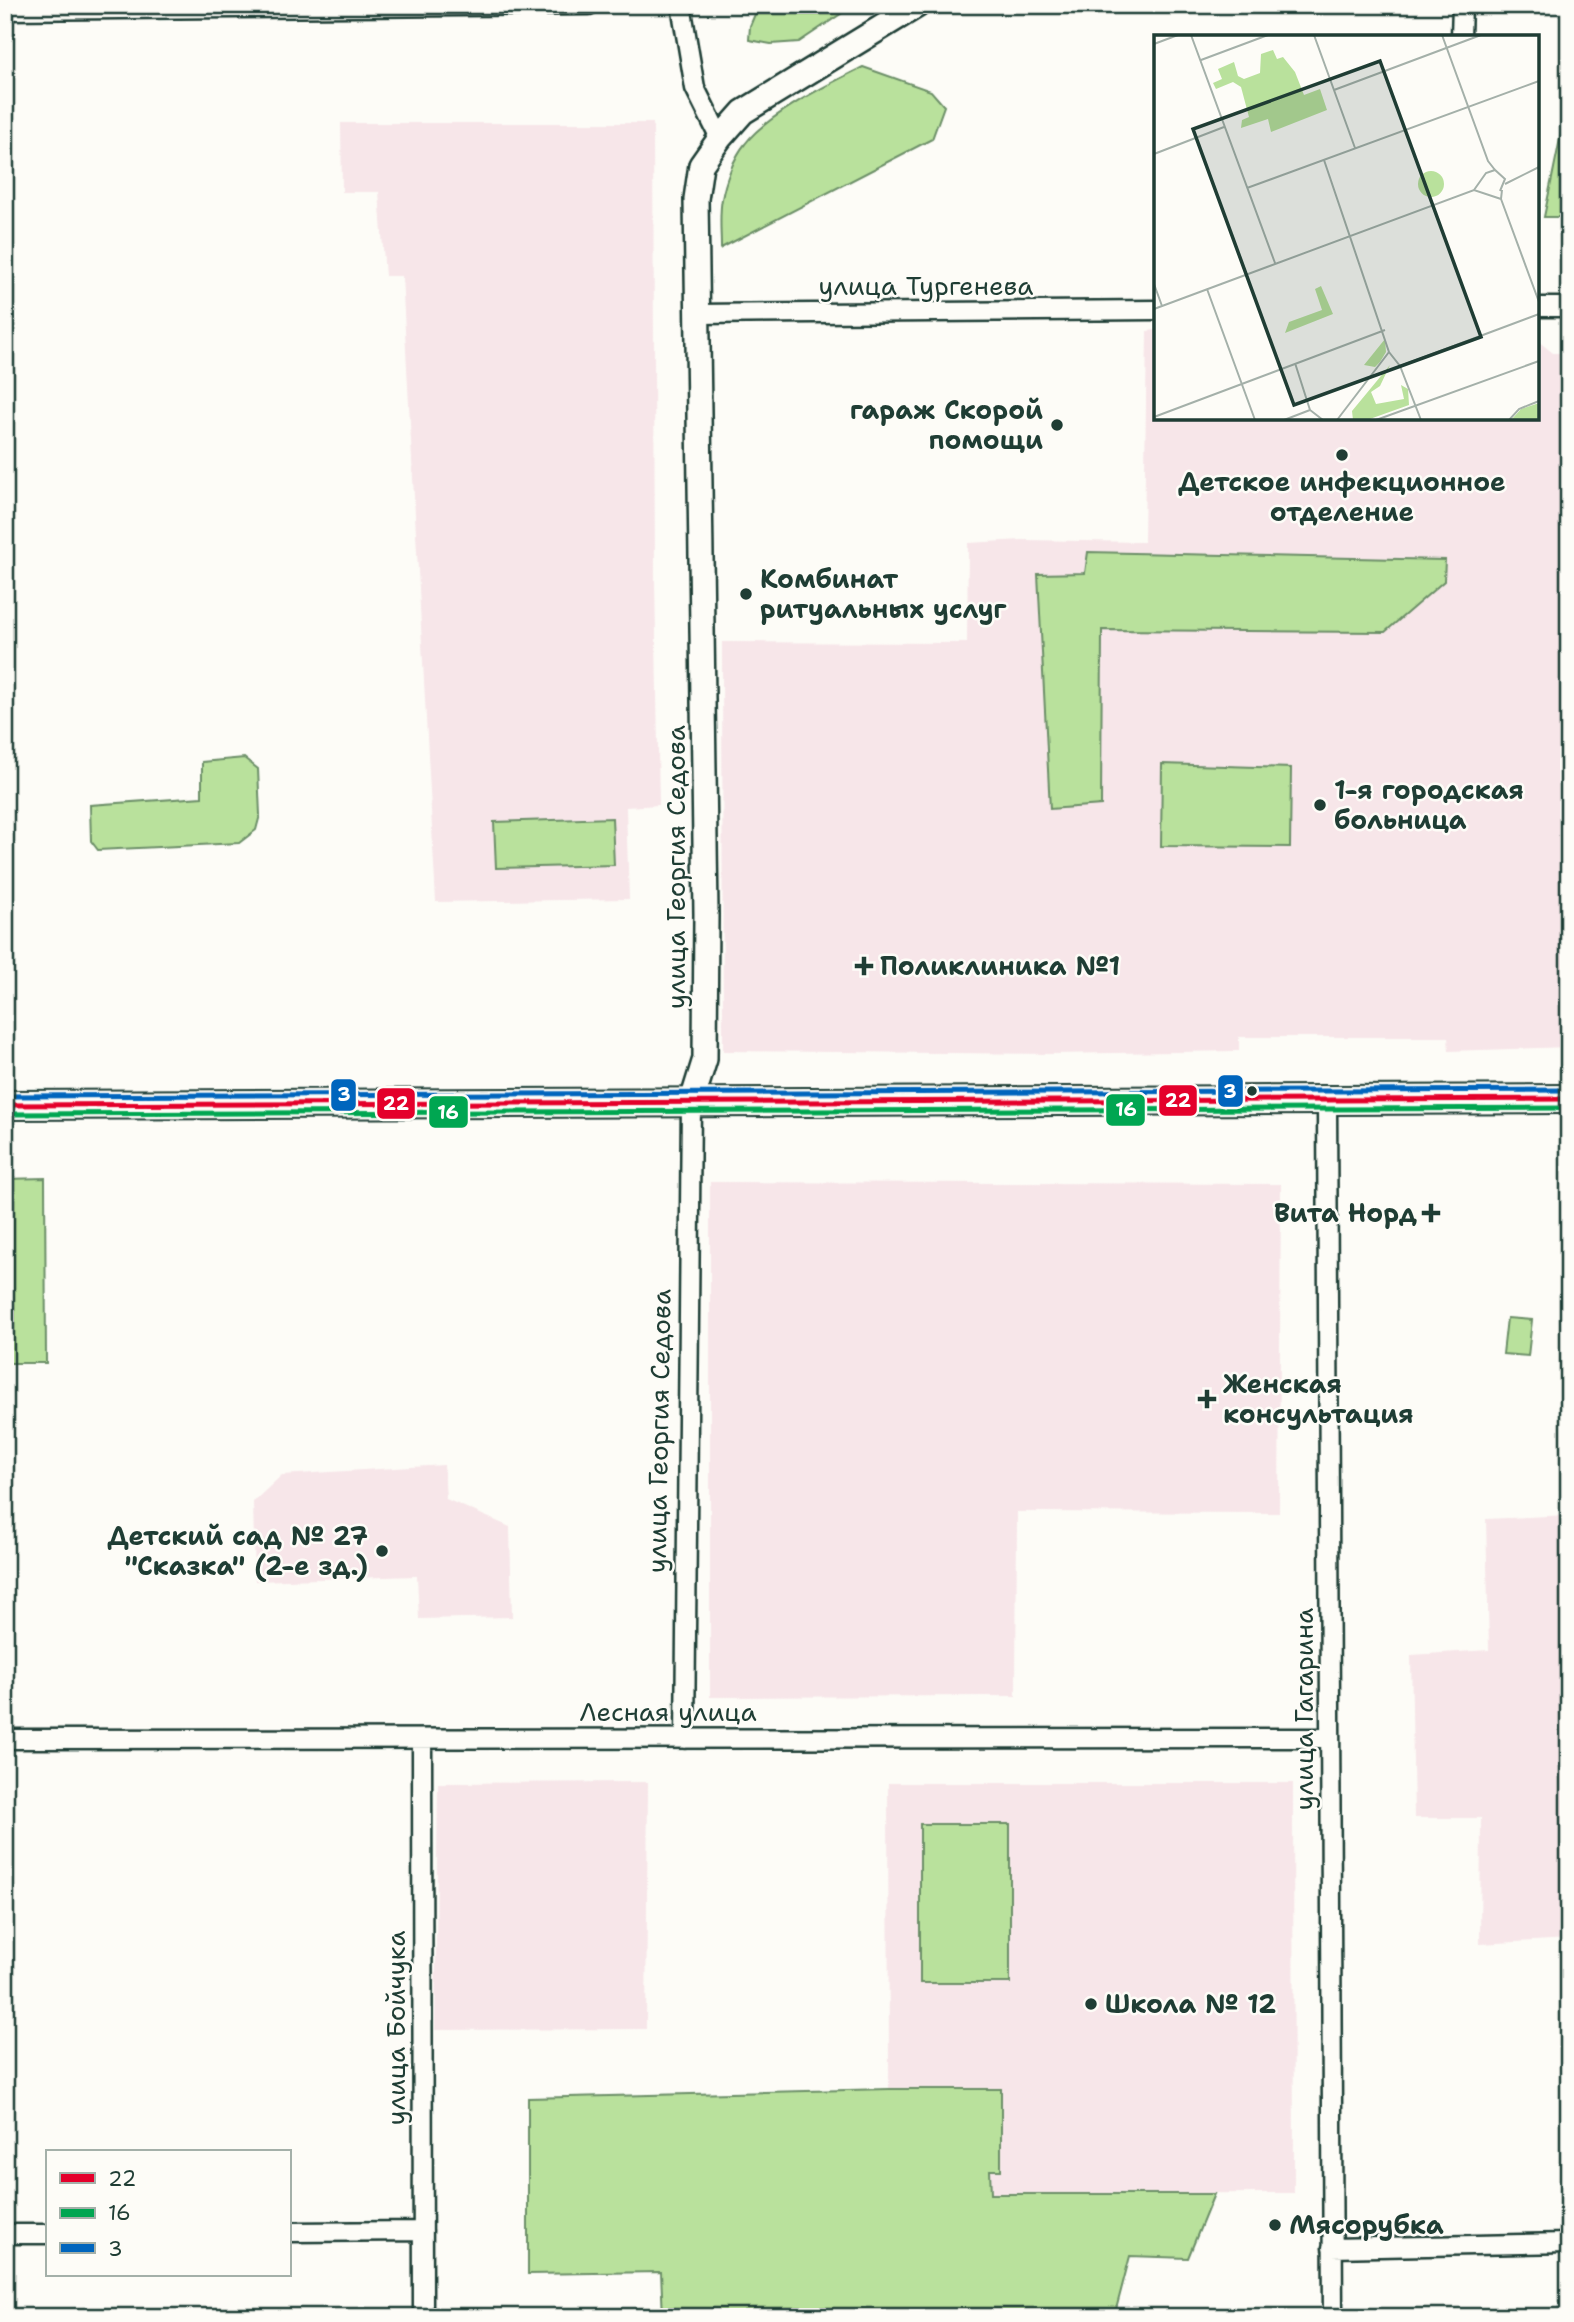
<svg xmlns="http://www.w3.org/2000/svg" width="1574" height="2322" viewBox="0 0 1574 2322" font-family="'Shantell Sans',sans-serif">
  <style>
    .built { fill: #f7e6e9 }
    .green { fill: #b9e19c; stroke: #6c8f68; stroke-width: 2 }
    .lines { fill: none; stroke-linecap: round; stroke-linejoin: round }
    .minor-casing { stroke: #1f3d34; stroke-width: 23 }
    .tertiary-casing { stroke: #1f3d34; stroke-width: 28 }
    .secondary-casing { stroke: #1f3d34; stroke-width: 32 }
    .minor { stroke: #fdfcf7; stroke-width: 18 }
    .tertiary { stroke: #fdfcf7; stroke-width: 23 }
    .secondary { stroke: #fdfcf7; stroke-width: 26 }
    .bus-1-casing { stroke: #fdfcf7; stroke-width: 10 }
    .bus-2-casing { stroke: #fdfcf7; stroke-width: 10 }
    .bus-3-casing { stroke: #fdfcf7; stroke-width: 10 }
    .bus-1 { stroke: #e4002b; stroke-width: 5 }
    .bus-2 { stroke: #00a651; stroke-width: 5 }
    .bus-3 { stroke: #0065bd; stroke-width: 5 }
    .poi-dot { fill: #1f3d34; stroke: #fdfcf7; stroke-width: 2.5 }
    .labels { text-anchor: middle; stroke-width: 5; stroke-linejoin: round; paint-order: stroke }
    .street-label { font-size: 26px; fill: #1f3d34; stroke: #fdfcf7 }
    .poi-label { font-size: 26px; font-weight: bold; fill: #1f3d34; stroke: #fdfcf7; text-anchor: start }
    .inset-road { fill: none; stroke: #a4b0a9; stroke-width: 2 }
    .view { fill: #1f3d34; fill-opacity: 0.15; stroke: #1f3d34; stroke-width: 3.5 }
    .inset-edge { fill: none; stroke: #1f3d34; stroke-width: 3.5 }
    .line-badge { stroke: #fdfcf7; stroke-width: 2.5 }
    .badge-label { font-size: 19px; text-anchor: middle; font-weight: bold; fill: #fff }
  </style>
  <rect width="100%" height="100%" fill="#fdfcf7"/>
  <filter id="ink" filterUnits="userSpaceOnUse"><feTurbulence type="fractalNoise" baseFrequency=".0143" numOctaves="2"/><feDisplacementMap in="SourceGraphic" scale="14" xChannelSelector="R" yChannelSelector="G"/><feConvolveMatrix kernelMatrix="1 2 1 2 8 2 1 2 1" color-interpolation-filters="sRGB"/></filter>
  <g filter="url(#ink)">
    <path class="built" d="M341,123H653L655,581L659,805L626,807L629,899L436,902L402,276H385L379,192H342Z
      M1156,330V418H1537V340L1553,353H1569V1047L1449,1051L1448,1037H1239V1051L1051,1054L723,1051L722,642L967,643L968,543L1022,540L1144,542L1147,331Z
      M710,1182L1281,1184L1279,1513L1017,1512L1016,1696L710,1697Z
      M444,1465L446,1499L510,1527L512,1617L419,1619L417,1576L255,1581L253,1502L282,1475Z
      M1569,1515V1939L1480,1944L1481,1818H1414L1411,1655L1489,1650L1486,1519Z
      M648,1782L646,2029L435,2030L438,1783Z
      M888,1783H1293L1294,2193L990,2194V2170H1001V2089H889Z"/>
    <path class="green" d="M770,5H854L799,42L771,44L749,40L750,26L755,14Z
      M863,67L931,91L944,106L932,139L721,248C721,232 719,214 722,199C725,182 734,157 745,144C769,113 829,84 863,67Z
      M1561,134H1569V217H1544Z
      M1088,552L1445,560L1444,581L1385,632L1102,630L1101,805L1050,809L1038,574L1085,573Z
      M244,758L258,769L260,815L256,830L239,843L98,850L91,841L90,805L202,797V762Z
      M1162,764L1291,768L1290,847L1161,846Z
      M612,818L614,865L496,868L494,822Z
      M45,1178L46,1363H5V1179Z
      M1507,1318L1532,1320L1528,1356L1503,1354Z
      M920,1824H1010V1983H920Z
      M889,2089H1001V2170H990L991,2194H1214L1188,2258L1130,2256L1114,2317H663L661,2272L528,2274V2098Z"/>
    <g class="lines">
      <g class="minor-casing">
        <path id="minor" d="M681,5L695,88L720,138
          M5,10L589,5
          M1461,37L1462,5
          M1537,307H1569
          M697,314L1156,310
          M1327,1101L1333,2317
          M5,1739L1330,1738
          M422,1739L423,2317
          M685,1739L691,1104
          M289,2232L423,2231
          M5,2234H47
          M1332,2248L1569,2243"/>
      </g>
      <g class="tertiary-casing">
        <path id="tertiary" d="M691,1104L705,1059L706,914L696,199L701,165L720,138L743,112L918,5"/>
      </g>
      <g class="secondary-casing">
        <path id="secondary" d="M5,1105L1569,1099"/>
      </g>
      <use href="#minor" class="minor"/>
      <use href="#tertiary" class="tertiary"/>
      <use href="#secondary" class="secondary"/>
      <g class="bus-1-casing">
        <path id="bus-1" d="M5,1105L1569,1099"/>
      </g>
      <g class="bus-2-casing">
        <path id="bus-2" d="M5,1114L1569,1108"/>
      </g>
      <g class="bus-3-casing">
        <path id="bus-3" d="M5,1096L1569,1090"/>
      </g>
      <use href="#bus-1" class="bus-1"/>
      <use href="#bus-2" class="bus-2"/>
      <use href="#bus-3" class="bus-3"/>
    </g>
  </g>
  <g class="poi-dot">
    <circle cx="1057" cy="425" r="7"/>
    <circle cx="1342" cy="455" r="7"/>
    <circle cx="746" cy="594" r="7"/>
    <circle cx="1320" cy="805" r="7"/>
    <path d="M860.5 955.5h7v7h7v7h-7v7h-7v-7h-7v-7h7z"/>
    <circle cx="1252" cy="1091" r="6"/>
    <path d="M1427.5 1202.5h7v7h7v7h-7v7h-7v-7h-7v-7h7z"/>
    <path d="M1203.5 1388.5h7v7h7v7h-7v7h-7v-7h-7v-7h7z"/>
    <circle cx="382" cy="1551" r="7"/>
    <circle cx="1091" cy="2004" r="7"/>
    <circle cx="1275" cy="2225" r="7"/>
  </g>
  <g class="labels">
    <g class="street-label">
      <text x="926" y="295">улица Тургенева</text>
      <text transform="translate(676 867) rotate(-90)" y="9">улица Георгия Седова</text>
      <text transform="translate(659 1431) rotate(-89)" y="9">улица Георгия Седова</text>
      <text transform="translate(1304 1709) rotate(-90)" y="9">улица Гагарина</text>
      <text x="668" y="1721">Лесная улица</text>
      <text transform="translate(396 2028) rotate(-90)" y="9">улица Бойчука</text>
    </g>
    <g class="poi-label">
      <text x="1043" y="419" text-anchor="end">гараж Скорой<tspan x="1043" dy="30">помощи</tspan></text>
      <text x="1342" y="491" text-anchor="middle">Детское инфекционное<tspan x="1342" dy="30">отделение</tspan></text>
      <text x="760" y="588">Комбинат<tspan x="760" dy="30">ритуальных услуг</tspan></text>
      <text x="1334" y="799">1-я городская<tspan x="1334" dy="30">больница</tspan></text>
      <text x="880" y="975">Поликлиника №1</text>
      <text x="1417" y="1222" text-anchor="end">Вита Норд</text>
      <text x="1223" y="1393">Женская<tspan x="1223" dy="30">консультация</tspan></text>
      <text x="368" y="1545" text-anchor="end">Детский сад № 27<tspan x="368" dy="30">"Сказка" (2-е зд.)</tspan></text>
      <text x="1105" y="2013">Школа № 12</text>
      <text x="1289" y="2234">Мясорубка</text>
    </g>
  </g>
  <g transform="translate(1154 35)">
    <rect width="385" height="385" fill="#fdfcf7"/>
    <path d="M119,15L123,24L129,22L141,37L150,60L166,54L173,75L117,97L114,84L87,93L88,85L95,82L87,52L79,47L62,54L59,48L68,44L64,34L80,27L84,41L90,44L106,38L107,19ZM264 149a13 13 0 1 1 26 0a13 13 0 1 1-26 0ZM167,251L179,279L131,298L135,287L168,275L161,254ZM231,304L232,317L226,327L221,332L210,330ZM236,330L226,351L217,357L222,369L250,364L247,350L254,354L255,370L213,385H199L198,376ZM385,368V385H357L367,374Z" fill="#b9e19c"/>
    <path class="inset-road" d="M37,0L121,228M160,0L201,113M288,0L334,126L341,135M0,9L24,0M47,25L114,0M180,55L327,0M0,119L70,92M170,125L235,317L246,331L267,385M351,149L385,132M93,153L385,46M320,155L332,138L341,135L351,144L346,156M348,155L347,164L385,267M0,249L8,271M53,254L101,385M0,274L320,155L347,164M141,328L156,375L169,385M246,331L385,279M0,382L231,295M130,385L156,375M183,385L235,317M222,385L385,326M355,385L365,374L385,366"/>
    <path class="view" d="M226,26L327,302L140,370L39,94Z"/>
    <rect width="385" height="385" class="inset-edge"/>
  </g>
  <g class="line-badge">
    <rect x="1217" y="1074" width="27" height="34" rx="7" fill="#0065bd"/>
    <rect x="330" y="1078" width="27" height="34" rx="7" fill="#0065bd"/>
    <rect x="1158" y="1084" width="40" height="33" rx="7" fill="#e4002b"/>
    <rect x="376" y="1087" width="40" height="33" rx="7" fill="#e4002b"/>
    <rect x="1105" y="1093" width="41" height="34" rx="7" fill="#00a651"/>
    <rect x="428" y="1095" width="41" height="34" rx="7" fill="#00a651"/>
  </g>
  <g class="badge-label">
    <text x="1230" y="1098">3</text>
    <text x="344" y="1101">3</text>
    <text x="1178" y="1107">22</text>
    <text x="396" y="1110">22</text>
    <text x="1126" y="1116">16</text>
    <text x="448" y="1119">16</text>
  </g>
  <rect width="1574" height="2322" fill="none" stroke="#fdfcf7" stroke-width="28"/>
  <rect x="14" y="14" width="1546" height="2294" fill="none" stroke="#1f3d34" stroke-width="2.5" filter="url(#ink)"/>
  <rect x="46" y="2150" width="245" height="126" fill="#fdfcf7" stroke="#a4b0a9" stroke-width="2"/>
  <rect x="60" y="2173" width="35" height="10" fill="#e4002b" stroke="#a4b0a9" stroke-width="2"/>
  <text x="108" y="2186" font-size="21" fill="#1f3d34">22</text>
  <rect x="60" y="2208" width="35" height="10" fill="#00a651" stroke="#a4b0a9" stroke-width="2"/>
  <text x="108" y="2220" font-size="21" fill="#1f3d34">16</text>
  <rect x="60" y="2243" width="35" height="10" fill="#0065bd" stroke="#a4b0a9" stroke-width="2"/>
  <text x="108" y="2256" font-size="21" fill="#1f3d34">3</text>
</svg>
